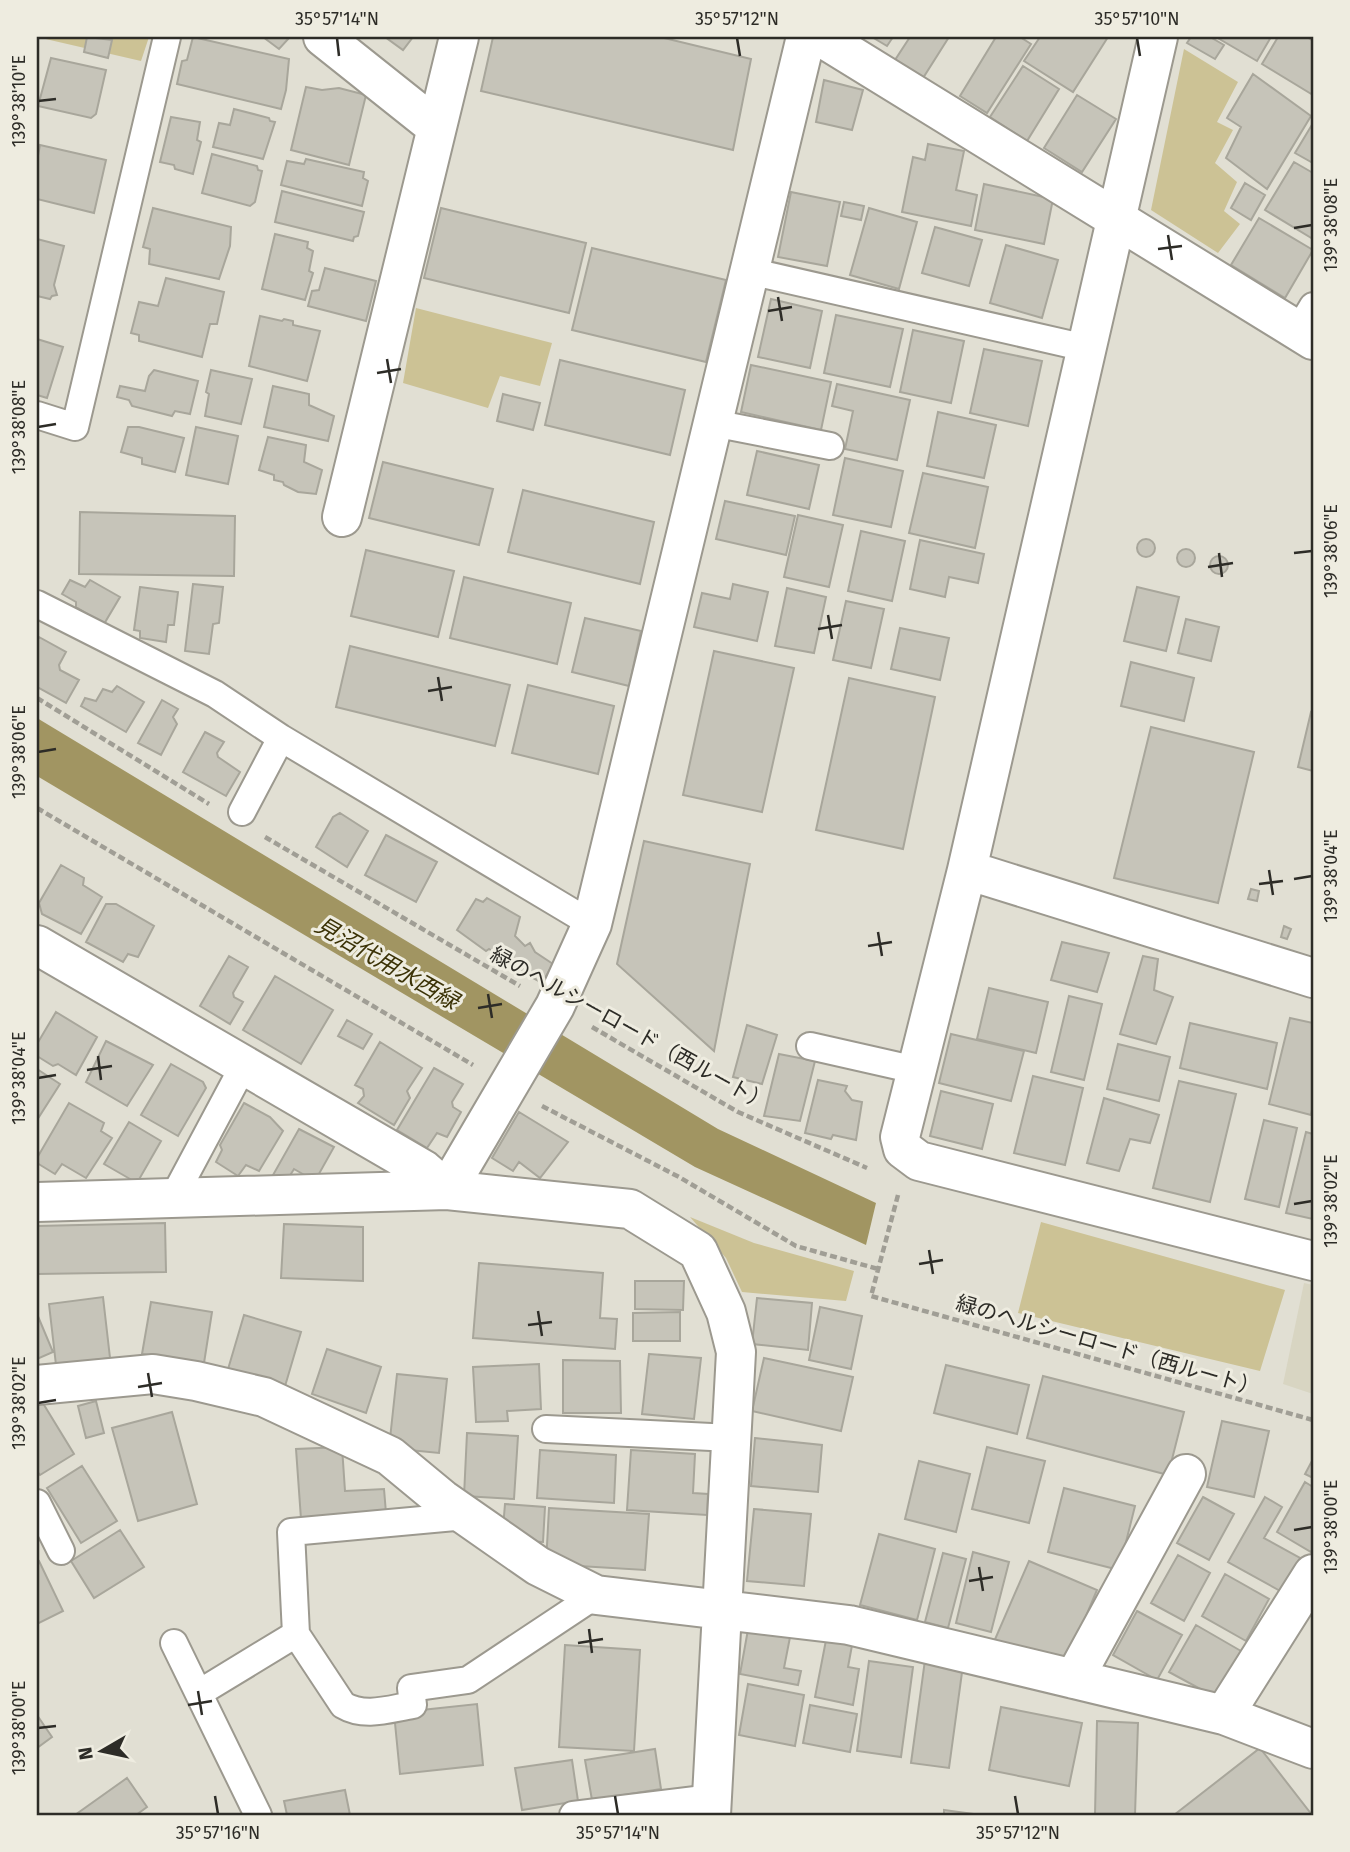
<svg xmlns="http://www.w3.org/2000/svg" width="1350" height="1852" viewBox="0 0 1350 1852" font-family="'Fira Sans','Noto Sans JP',sans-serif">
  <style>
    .built { fill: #d8d5c2 }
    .green { fill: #ccc295 }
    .water { fill: #a19562 }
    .building { fill: #c6c4b9; stroke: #a8a69b; stroke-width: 2 }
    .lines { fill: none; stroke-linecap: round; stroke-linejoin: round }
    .lane-casing { stroke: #9c998f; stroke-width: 30 }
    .street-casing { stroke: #9c998f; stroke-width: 42 }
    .path { stroke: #a09e95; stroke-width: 4.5; stroke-dasharray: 7 3.5; stroke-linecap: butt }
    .lane { stroke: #fff; stroke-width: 26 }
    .street { stroke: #fff; stroke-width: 38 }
    .ticks { fill: none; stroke: #2d2c27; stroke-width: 2.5 }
    .labels { text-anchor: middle; stroke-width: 6; stroke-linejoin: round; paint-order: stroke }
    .street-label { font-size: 21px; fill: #2d2c27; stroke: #eeece0 }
    .water-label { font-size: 23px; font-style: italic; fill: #3b3206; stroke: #eeece0 }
    .neatline { fill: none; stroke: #2d2c27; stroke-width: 2.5 }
    .ticks-label { font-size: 18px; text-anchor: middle; fill: #2d2c27 }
  </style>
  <rect width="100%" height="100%" fill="#e1dfd3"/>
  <path class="built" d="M1304,1283L1313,1285V1394L1283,1384Z"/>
  <path class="green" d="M37,37H149L141,61Z
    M1184,49L1238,82L1217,122L1233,130L1215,163L1237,182L1224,211L1240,224L1218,253L1151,210Z
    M416,308L552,343L540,386L500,376L488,408L403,383Z
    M690,1217L754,1243L854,1271L846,1301L742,1292L726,1258Z
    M1041,1222L1285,1290L1260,1371L1018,1313Z"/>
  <path class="water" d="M37,718L718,1129L876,1203L866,1245L695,1167L37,776Z"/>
  <path class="building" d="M87,37L112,40L108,58L84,52Z
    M193,37L289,59L286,90L281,109L177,84L182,61L187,60Z
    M263,37H290L279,49Z
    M385,37H413L403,50Z
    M493,37H660L751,59L733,150L481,91Z
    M872,37H893L887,46Z
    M910,37H949L923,78L895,60Z
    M996,37H1020L1031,44L987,113L960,96Z
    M1040,37H1108L1073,92L1024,61Z
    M1191,37H1210L1224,45L1215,59L1187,43Z
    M1216,37H1271L1257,61Z
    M1278,37H1307L1313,41V95L1262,64Z
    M51,58L106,70L96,114L91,118L38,106Z
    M1023,66L1059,89L1027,141L990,117Z
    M1253,74L1311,116L1267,189L1226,158L1241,127L1227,118Z
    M824,80L863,90L852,130L816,122Z
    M306,87L322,90L339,88L366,95L349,165L291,150Z
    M1077,95L1116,119L1082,172L1044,148Z
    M234,109L269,118L270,121L275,122L263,159L213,147L219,123L230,125Z
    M171,117L200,122L197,140L201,142L193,174L175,169L174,165L160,162Z
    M1313,123V163L1295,153Z
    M928,144L964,151L956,190L977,195L971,226L902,212L913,157L925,160Z
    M40,145L106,160L94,213L37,199V161Z
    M212,154L257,166L258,170L262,171L255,202L250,206L202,193Z
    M306,159L364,172L363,178L368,181L362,206L281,185L287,161L304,164Z
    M1294,162L1313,173V239L1265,210Z
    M1245,183L1265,195L1251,220L1231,208Z
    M984,184L1053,199L1044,244L975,230Z
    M282,191L364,212L358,236L354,237L353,241L275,222Z
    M791,192L840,202L827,266L778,257Z
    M844,202L864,206L861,220L841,216Z
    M153,208L231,227L230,246L219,279L149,264L150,249L143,247Z
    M441,208L586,243L569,313L424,278Z
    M869,208L917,222L899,289L850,275Z
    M1259,218L1313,250L1285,298L1231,265Z
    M935,227L982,240L969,286L922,273Z
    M275,234L308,242L307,248L313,251L309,271L313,273L305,300L262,289Z
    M37,239L64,246L54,285L57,295L52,296L50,299L37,296Z
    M1006,245L1058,260L1042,318L990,303Z
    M592,248L726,280L706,362L572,330Z
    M325,268L376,281L366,321L308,306L312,291L319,290Z
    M166,278L224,292L217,324H210L202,357L139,341V335L131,333L139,302L158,306Z
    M771,299L822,311L810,368L758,357Z
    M836,315L903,329L890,387L824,373Z
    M260,316L282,321L284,319L293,321V325L320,331L307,381L249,366Z
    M913,330L964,341L951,403L900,392Z
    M37,339L63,347L47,398L37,395Z
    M984,349L1042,361L1028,426L970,413Z
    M560,360L685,390L670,455L545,425Z
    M751,365L831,382L821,430L741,412Z
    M154,370L198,381L190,414L175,411L172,416L132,406L129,400L117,397L120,386L145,391L149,376Z
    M211,370L252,379L241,424L205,416L209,394L206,392Z
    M837,384L910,400L897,460L845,449L853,411L832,406Z
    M273,386L309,394V405L334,416L328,441L264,427Z
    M503,394L540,403L533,430L497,421Z
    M938,412L996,425L984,478L927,466Z
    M128,427H139L184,438L175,472L142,464V458L121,452Z
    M196,427L238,436L228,484L186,475Z
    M268,437L306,445L304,462L322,470L316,494L298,492L284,485L283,482L274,480V475L259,470Z
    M757,451L819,465L809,509L747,495Z
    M845,458L903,471L891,527L833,515Z
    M383,462L493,489L479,545L369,518Z
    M923,473L988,487L975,548L909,533Z
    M523,490L654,522L640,584L508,552Z
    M725,501L795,516L786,555L716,539Z
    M80,512L235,516L234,576L79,574Z
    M798,515L843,525L829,587L784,577Z
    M861,531L905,541L892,601L848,591Z
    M1137 548a9 9 0 1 1 18 0a9 9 0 1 1-18 0Z
    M920,540L984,554L978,583L949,577L945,597L910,589Z
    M1177 558a9 9 0 1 1 18 0a9 9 0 1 1-18 0Z
    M366,550L454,571L438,637L351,616Z
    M1210 565a9 9 0 1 1 18 0a9 9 0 1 1-18 0Z
    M464,577L571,603L557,664L450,638Z
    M70,580L85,587L90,580L120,597L104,624L76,607V602L62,594Z
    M193,584L223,587L219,623L213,624L209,654L185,651Z
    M733,584L768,592L757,641L694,627L702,593L730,599Z
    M140,587L178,592L174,625H168L166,642L140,638V631L134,630Z
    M1137,587L1179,597L1166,651L1124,641Z
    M787,588L826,597L814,653L775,646Z
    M846,601L884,609L871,668L833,660Z
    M585,618L641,631L629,686L572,672Z
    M1186,619L1219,627L1211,661L1178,653Z
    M900,628L949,638L940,680L891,669Z
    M39,637L66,652L59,665L60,670L79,680L66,703L37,687V641Z
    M350,646L510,685L495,746L336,707Z
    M714,651L794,668L762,812L683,795Z
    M1131,662L1194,678L1184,721L1121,706Z
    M849,678L935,697L903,849L816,830Z
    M528,685L614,706L598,774L512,753Z
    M117,686L144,702L126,732L81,706L85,698L96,701L103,689L112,692Z
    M162,700L178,709L173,717L177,724L161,755L138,743Z
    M1311,712L1313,713V771L1298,767Z
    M1151,727L1254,752L1218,903L1114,878Z
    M205,732L224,742L217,753L218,757L240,772L226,796L183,772Z
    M340,813L368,831L347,867L316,847L333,817Z
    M386,835L437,862L416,902L365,875Z
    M644,841L750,864L714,1051L617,964Z
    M61,865L84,878L83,885L102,897L81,934L42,914L39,903Z
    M1251,889L1259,891L1257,901L1248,899Z
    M487,898L520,917L515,936L525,946L530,943L535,952L553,964L542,983L498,959L497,954L489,949L486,951L457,930L476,899L483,902Z
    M106,904H116L154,926L138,957L128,954L123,962L86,942Z
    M1284,926L1291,929L1287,939L1281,937Z
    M1062,942L1109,953L1097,992L1051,980Z
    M229,956L248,967L233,993L234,997L243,1002L230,1024L200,1006Z
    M1143,956L1158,959L1154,990L1173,997L1156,1044L1120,1034Z
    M275,976L333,1010L301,1064L243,1030Z
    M989,988L1048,1002L1036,1053L977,1039Z
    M1069,996L1102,1004L1084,1080L1051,1072Z
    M56,1012L97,1037L76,1075L58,1064L53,1066L37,1056V1044Z
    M1290,1018L1313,1023V1105L1311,1115L1269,1104Z
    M347,1020L372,1034L363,1049L338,1036Z
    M1190,1023L1277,1043L1267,1089L1180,1068Z
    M747,1025L777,1035L762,1084L733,1077Z
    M951,1034L1024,1051L1011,1101L939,1083Z
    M106,1041L153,1065L127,1106L86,1082Z
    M380,1042L422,1068L407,1091L410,1098L394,1125L358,1103L364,1096L363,1089L355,1085Z
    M1118,1044L1170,1057L1159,1101L1107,1089Z
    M779,1054L815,1061L800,1121L764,1116Z
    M171,1064L203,1082L206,1088L178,1136L141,1115Z
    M434,1068L463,1084L452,1102L453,1107L461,1112L447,1137L437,1133L427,1148L397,1130Z
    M37,1069L60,1084L37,1120Z
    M1033,1076L1083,1088L1065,1165L1014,1153Z
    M818,1080L847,1086L845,1091L852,1100L862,1102L856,1140L833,1135L831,1139L805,1133Z
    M1179,1081L1236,1094L1210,1202L1153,1188Z
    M941,1091L993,1104L982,1149L930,1136Z
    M1104,1098L1159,1115L1150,1143L1130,1139L1119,1171L1087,1163Z
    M69,1103L104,1123L101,1131L112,1138L86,1178L62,1164L55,1174L37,1163V1158Z
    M244,1103L270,1117L283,1131L259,1171L246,1165L238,1176L216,1162L222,1150L220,1145Z
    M519,1112L568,1142L540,1178L519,1162L513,1171L492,1158Z
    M1264,1120L1297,1128L1279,1207L1245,1199Z
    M129,1122L161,1141L137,1183L104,1164Z
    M299,1129L334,1147L315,1181L294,1169L286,1182L273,1175Z
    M1306,1132L1313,1134V1219L1286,1213Z
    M165,1223L166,1272L37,1274V1226Z
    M284,1224L363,1227V1281L281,1278Z
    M479,1263L603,1273L600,1318L617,1319L615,1349L473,1338Z
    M635,1281H684L683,1310L635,1309Z
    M103,1297L110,1358L56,1365L49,1304Z
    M757,1298L812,1303L808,1350L752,1344Z
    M151,1302L212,1312L204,1363L142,1354Z
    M820,1307L862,1316L851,1369L809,1360Z
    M680,1312V1341H633V1313Z
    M37,1314L53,1352L37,1359Z
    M244,1315L301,1332L283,1393L226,1376Z
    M327,1349L381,1367L366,1413L312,1394Z
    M649,1354L701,1358L694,1419L642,1414Z
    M764,1358L853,1377L841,1431L752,1411Z
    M563,1360L620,1361L621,1413H563Z
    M539,1364L541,1409L507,1411L508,1421L476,1422L473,1367Z
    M946,1365L1029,1385L1017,1434L934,1413Z
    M397,1374L447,1379L439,1453L389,1448Z
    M1043,1376L1184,1412L1168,1475L1027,1438Z
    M41,1400L74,1454L40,1475L37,1471V1403Z
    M96,1401L104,1433L86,1438L78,1406Z
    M172,1412L197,1504L138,1521L112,1428Z
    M1222,1421L1269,1431L1254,1497L1207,1487Z
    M467,1433L518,1436L514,1499L464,1496Z
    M755,1438L822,1445L818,1492L751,1486Z
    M342,1447L345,1491L384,1489L386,1513L301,1519L296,1449Z
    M987,1447L1045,1461L1029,1523L972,1509Z
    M540,1450L616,1455L614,1503L537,1498Z
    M631,1450L695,1454L693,1493L708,1494L707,1515L627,1510Z
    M1313,1459V1478L1305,1474Z
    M919,1461L970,1474L956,1532L905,1519Z
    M82,1466L117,1521L81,1543L47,1488Z
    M1305,1482L1313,1487V1548L1311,1552L1277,1532Z
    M1064,1488L1135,1506L1119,1570L1048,1552Z
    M1203,1497L1234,1514L1209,1560L1177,1543Z
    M1265,1497L1282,1507L1264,1538L1300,1558L1282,1592L1228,1562Z
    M505,1504L545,1507L543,1542L502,1540Z
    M549,1508L649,1514L645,1570L546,1564Z
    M754,1509L811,1514L804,1586L747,1581Z
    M120,1530L144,1567L94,1598L71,1561Z
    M879,1534L935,1549L917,1620L860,1605Z
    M973,1552L1009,1562L991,1632L956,1623Z
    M943,1553L966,1559L948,1628L925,1622Z
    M1178,1555L1210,1573L1184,1621L1151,1603Z
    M39,1561L63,1611L37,1624V1562Z
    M1029,1561L1097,1590L1062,1673L993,1644Z
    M1225,1574L1269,1599L1246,1641L1202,1616Z
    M1137,1611L1182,1635L1157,1680L1113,1655Z
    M749,1624L791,1632L784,1668L801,1671L798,1685L740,1674Z
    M1196,1625L1241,1651L1215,1697L1169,1672Z
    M827,1635L853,1640L848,1667L859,1669L853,1705L815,1697Z
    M565,1645L640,1650L634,1751L559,1747Z
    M925,1660L963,1665L949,1768L911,1763Z
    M869,1661L913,1667L901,1757L857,1751Z
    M748,1684L804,1695L795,1746L739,1735Z
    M477,1704L483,1765L400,1774L394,1713Z
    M810,1705L857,1714L850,1752L803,1743Z
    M1001,1707L1082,1723L1069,1786L989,1770Z
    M37,1715L52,1737L37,1748Z
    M1097,1721L1138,1723L1135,1815H1095Z
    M1260,1748L1312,1815H1174Z
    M655,1749L661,1789L592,1800L585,1760Z
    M572,1760L578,1801L522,1810L515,1768Z
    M127,1778L147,1807L136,1815H75Z
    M345,1790L350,1815H287L284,1801Z
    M944,1810L981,1815H944Z"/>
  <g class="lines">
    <g class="lane-casing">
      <path id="lane" d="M749,271L1086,348
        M1298,331L1313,306
        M37,415L75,427L167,37
        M713,423L830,446
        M37,604L215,694L281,738L592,924
        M242,812L281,738
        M810,1046L916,1070
        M173,1198L244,1065
        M546,1429L732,1438
        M37,1503L61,1551
        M296,1634L343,1705C365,1718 389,1709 413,1705L411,1688L468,1680L596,1595
        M174,1643L258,1815
        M199,1693L296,1634L291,1532L466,1516
        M573,1815L712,1798"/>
    </g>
    <g class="street-casing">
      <path id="street" d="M323,37L436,127
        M821,37L1313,340
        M1158,37L967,870L900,1137L903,1149L919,1161L1313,1261
        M342,517L459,37
        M967,870L1313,978
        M37,945L424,1170L447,1190
        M447,1190L555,1006L592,924L806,37
        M37,1202L447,1190L630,1209L698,1251L726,1312L736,1352L711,1815
        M37,1385L153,1374L196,1381L264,1397L390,1456L442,1499L538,1566L596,1595L849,1625L1224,1715L1313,1749
        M1074,1679L1186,1474
        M1224,1715L1313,1574"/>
    </g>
    <path class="path" d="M37,698L209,804
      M37,808L473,1065
      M265,837L520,986
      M592,1027L738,1112L867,1168
      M542,1106L679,1177L796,1246L878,1269
      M898,1195L871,1296L1313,1420"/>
    <use href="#lane" class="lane"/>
    <use href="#street" class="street"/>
  </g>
  <path class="ticks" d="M337,38L339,56M737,38L740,56M1137,38L1140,56M38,101L56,99M1294,228L1312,225M1168,235L1172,260M1158,249L1182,246M778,297L782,321M768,311L792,307M387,359L391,383M377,373L401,369M38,427L56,424M1219,553L1222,577M1294,553L1312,551M1208,567L1233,563M828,615L832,639M818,629L842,625M438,677L442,701M428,691L452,687M38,752L56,749M1269,870L1273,895M1294,879L1312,876M1259,884L1283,881M878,932L882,956M868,946L892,942M488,994L492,1018M478,1008L502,1004M98,1056L101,1080M87,1070L112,1066M38,1078L56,1075M1294,1204L1312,1201M929,1250L933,1274M919,1264L943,1260M538,1311L542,1336M528,1325L552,1322M148,1373L152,1397M138,1387L162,1383M38,1403L56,1400M1294,1530L1312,1527M979,1567L983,1591M969,1581L993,1577M589,1629L592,1653M578,1643L603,1639M198,1691L202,1715M188,1705L212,1701M38,1728L56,1726M215,1796L218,1814M615,1796L618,1814M1015,1796L1018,1814"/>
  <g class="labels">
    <g class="street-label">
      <text transform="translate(630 1029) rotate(29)" y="7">緑のヘルシーロード（西ルート）</text>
      <text transform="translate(1108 1346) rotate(16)" y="7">緑のヘルシーロード（西ルート）</text>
    </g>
    <g class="water-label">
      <text transform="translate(387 963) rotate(30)" y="8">見沼代用水西緑</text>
    </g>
  </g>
  <rect width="1350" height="1852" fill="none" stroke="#eeece0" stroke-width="77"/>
  <g transform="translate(102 1751) rotate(261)" stroke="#eeece0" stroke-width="5" paint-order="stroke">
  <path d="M0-5L12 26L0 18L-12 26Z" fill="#2d2c27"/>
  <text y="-10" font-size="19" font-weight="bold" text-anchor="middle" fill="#2d2c27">N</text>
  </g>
  <rect x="38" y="38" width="1274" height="1776" class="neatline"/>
  <g class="ticks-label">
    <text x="337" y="25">35°57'14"N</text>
    <text x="737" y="25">35°57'12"N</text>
    <text x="1137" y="25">35°57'10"N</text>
    <text transform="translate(19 101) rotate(-90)" y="6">139°38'10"E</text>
    <text transform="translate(1331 225) rotate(-90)" y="6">139°38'08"E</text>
    <text transform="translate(19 427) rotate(-90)" y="6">139°38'08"E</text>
    <text transform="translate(1331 551) rotate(-90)" y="6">139°38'06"E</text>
    <text transform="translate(19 752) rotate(-90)" y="6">139°38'06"E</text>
    <text transform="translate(1331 876) rotate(-90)" y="6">139°38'04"E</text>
    <text transform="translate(19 1078) rotate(-90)" y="6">139°38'04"E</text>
    <text transform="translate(1331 1201) rotate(-90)" y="6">139°38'02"E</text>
    <text transform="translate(19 1403) rotate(-90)" y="6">139°38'02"E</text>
    <text transform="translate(1331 1527) rotate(-90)" y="6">139°38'00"E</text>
    <text transform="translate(19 1728) rotate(-90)" y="6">139°38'00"E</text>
    <text x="218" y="1839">35°57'16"N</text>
    <text x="618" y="1839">35°57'14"N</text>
    <text x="1018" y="1839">35°57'12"N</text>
  </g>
</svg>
